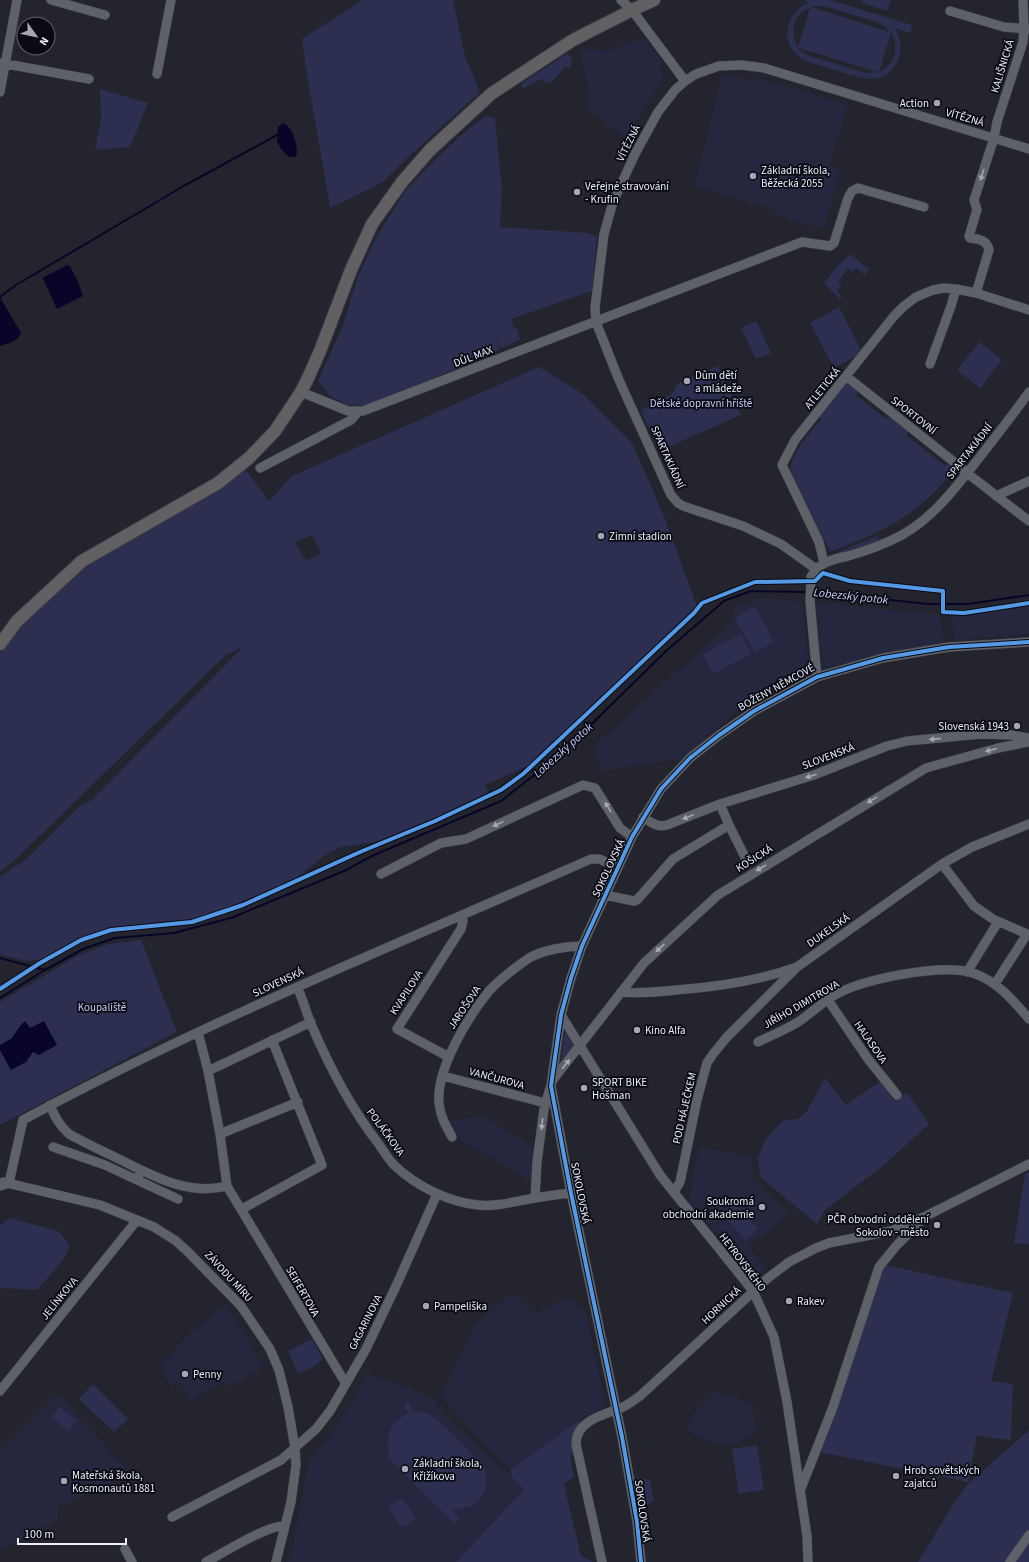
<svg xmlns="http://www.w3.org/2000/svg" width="1029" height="1562" viewBox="0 0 1029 1562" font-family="'Source Sans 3',sans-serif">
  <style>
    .built { fill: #25273e }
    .green { fill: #2d2f50; fill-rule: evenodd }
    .water { fill: #090528 }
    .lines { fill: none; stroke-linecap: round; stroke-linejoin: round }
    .stream { stroke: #090528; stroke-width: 2 }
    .minor-casing { stroke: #3d3f47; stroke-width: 10 }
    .major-casing { stroke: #3d3f47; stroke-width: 14 }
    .minor { stroke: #5f6169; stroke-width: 9 }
    .major { stroke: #636064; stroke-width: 12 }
    .cycleway-casing { stroke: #090a12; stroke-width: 6 }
    .cycleway { stroke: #5399e6; stroke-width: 4 }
    .oneway { fill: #a6a8b2 }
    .poi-dot { fill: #a6a7b3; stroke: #090a12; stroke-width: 1.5 }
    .labels { text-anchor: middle; stroke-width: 3.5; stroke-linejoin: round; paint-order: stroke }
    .street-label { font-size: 11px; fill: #eceefb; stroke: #090a12 }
    .poi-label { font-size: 11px; fill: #eceefb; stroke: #090a12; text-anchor: start }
    .park-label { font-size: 11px; fill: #c7cefc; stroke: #090a12 }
    .water-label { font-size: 12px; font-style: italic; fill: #c6cdfa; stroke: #090a12 }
  </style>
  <rect width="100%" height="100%" fill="#23242d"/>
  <path class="built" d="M643,37L660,58L663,78L633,127L628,140L587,107L590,97L580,52L588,49L611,50Z
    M723,73L754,82L756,77L848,105L829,165L841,169L825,225L820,228L774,214L775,210L694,186Z
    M759,598L802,602L809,666L731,715L727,720L677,762L675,759L602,771L593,747L729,626L736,606Z
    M822,603H830L940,615L945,644L899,650L824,669L816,631L815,608Z
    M1029,606V634L954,640L951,617Z
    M485,1117L535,1149L531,1181L462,1141L448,1121Z
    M698,1149L730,1152L752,1158L753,1173L749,1177L789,1214L765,1235L763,1234L748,1246L766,1270L761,1274L756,1275L749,1273L730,1247L688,1202Z
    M512,1294L528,1305L534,1315L566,1297L586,1312L606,1406L581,1419L510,1470L484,1445L441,1396L475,1324Z
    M225,1305L246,1336L264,1367L228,1387L225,1381L196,1396L197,1398L190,1401L179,1382L171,1386L160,1366L188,1336Z
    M367,1373L438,1400L436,1408L524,1488L456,1562H287L293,1546L308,1462L329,1437L350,1405Z
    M713,1390L752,1403L756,1433L740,1441L721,1445L695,1435L685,1426L704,1402H708Z
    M58,1394L124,1467L121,1477L68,1504L59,1503L58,1519L0,1550V1452Z"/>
  <path class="green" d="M362,0H453L465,56L480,92L406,159L383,182L330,208L306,69L302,39Z
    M803,0H830L912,25L910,33L895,28C901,38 903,49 898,60C885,91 853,75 831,69C821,65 808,63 799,57C778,40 787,12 809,2ZM817,6L827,7L880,23L890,32L811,7ZM810,8L798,47C789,34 794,12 810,8ZM891,32C900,47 895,66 879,72ZM798,48H799L878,72L865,73L807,55Z
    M863,0H891L887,11L862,3Z
    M568,53C573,58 572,63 570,70L566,66L552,82L547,83L541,79L524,88L522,87V83Z
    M100,89L148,103L130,147L95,150L101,117Z
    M485,116L495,118L502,190L500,227L588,233L597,237L592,291L511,319L514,329L517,328L520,340L500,349L496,326L499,350L368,406L348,405L330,396L318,381L342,328L357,279L373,244L388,218L407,189L430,165L459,137Z
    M850,254L869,269L865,275L856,268L852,272L848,269L838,282L842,285L837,291L842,296L840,299L824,283L840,263L841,264Z
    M839,307L861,350L856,356L834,368L810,323Z
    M756,321L771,353L756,359L741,328Z
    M980,342L1002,360L980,388L957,370Z
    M718,366L741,415L659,451L641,410L672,394L677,384Z
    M539,367L583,394L632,443L664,516L697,606L695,608L528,766L485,785L489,794L382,841L341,847L328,853L295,879L221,911L193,919L111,929L82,938L44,959L25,961L0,954V877L28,858L81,805L92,800L243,647L227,654L18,857L0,872V653L17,621L82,561L151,521L246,470L269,501L292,476ZM312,535L321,553L306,561L295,543Z
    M849,383L859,390L856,395L886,419L890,415L909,430L906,435L945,466L949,462L956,467C928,504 900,524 857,541C849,544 840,549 831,551L829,550L825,540H822L791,477C788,455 808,436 821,419L819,417L845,385Z
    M877,536L879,541L872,544L837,554L838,552Z
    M755,606L774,642L755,653L735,618Z
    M741,634L751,654L713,674L703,654Z
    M141,940L177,1032L0,1125V1002L77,956L108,944Z
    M565,1031L574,1046L562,1059H561Z
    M825,1078L846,1105L882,1080L893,1100L907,1092L929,1124L884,1165L825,1210L817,1224L761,1178L759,1169L758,1158L765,1140L782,1121L798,1119L807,1111Z
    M1029,1172V1244L1014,1243L1025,1174Z
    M735,1203L758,1229L745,1240L722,1214Z
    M9,1218L58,1231L70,1245L64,1259L37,1290L5,1288L0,1289V1226Z
    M885,1265L1013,1293L991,1381L1013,1384L1011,1440L977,1436L968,1482L819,1452L836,1410Z
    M312,1339L323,1359L312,1368L298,1373L288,1351Z
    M93,1384L128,1419L114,1432L79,1399Z
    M408,1402L414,1412C421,1412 426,1413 432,1416C442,1422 481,1461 485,1471C488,1481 486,1492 479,1500C471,1508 461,1510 451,1509L460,1518L455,1524L386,1456L390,1452C384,1434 393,1420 409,1413L404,1405Z
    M60,1407L77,1421L68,1431L52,1417Z
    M581,1419L577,1431L576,1452L570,1456L574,1477L564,1484L581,1556L594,1562H456L524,1489L512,1477L510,1470Z
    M1029,1430V1562H918L954,1503L967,1485Z
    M757,1445L764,1490L739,1494L732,1449Z
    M639,1478L650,1480L654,1501L642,1507L637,1479Z
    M402,1498L416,1519L402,1528L388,1506Z"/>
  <path class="water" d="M283,123C293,127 299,147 296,157C286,159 282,150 277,142L278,127Z
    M67,265L70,266L78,282L83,296L57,309L43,279L44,277Z
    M0,297L21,333C18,342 8,343 0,346Z
    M25,1021L30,1028L44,1021L57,1045L39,1055L33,1052L26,1062L11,1070L0,1050V1045L11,1039L21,1025Z"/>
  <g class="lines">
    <path class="stream" d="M0,297L16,285L182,187L277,135
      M812,592L928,604H968L1029,595
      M0,958L45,970
      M0,998L45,970L83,949L115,938L174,933L231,918L344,871L374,855L501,801L560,755L666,651L724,601L751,591L808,592"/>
    <g class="minor-casing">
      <path id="minor" d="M51,0L105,15
        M621,0L632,10L685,81
        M950,11L1004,27L1029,29
        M1,63L89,79
        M157,74L171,0
        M0,92L17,0
        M976,293L989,250C987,240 979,239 970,238L969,236L977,210L974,200L994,138L997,122L1023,42L1024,29L1023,0
        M930,364L951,306L956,289
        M846,376L959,466L967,473L1029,521
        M301,392L348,411H363L802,242L830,246L834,243L848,198L852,191L858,188L924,207
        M260,468L351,420L358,412
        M996,496L1029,481
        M824,563L819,542L782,465L795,440L894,316L904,306L916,297L933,290L944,288L956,289L976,293L1029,310
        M820,566C828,560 838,558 848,556C866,551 885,544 902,535C934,517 957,486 979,458C996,436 1013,415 1029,392
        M817,677L810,601L811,577L816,569L781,544L743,526L683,506L678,503L671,495L619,380L596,322L595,308L604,234L613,202L635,154L658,112L675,90L685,81L696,74L719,66L742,65L764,68L1029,149
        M720,804L729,825L746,859
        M643,817C651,822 657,828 667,825L720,804L814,775L887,746L907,741L981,734L1011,735L1029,738
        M942,864L974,906L993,919L1029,935
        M381,874L441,843L466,839L583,785L595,788L620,828L632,837
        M605,895L634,901L637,900L673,859L729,825
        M967,972L998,922
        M995,984L1027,934
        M297,987C303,999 306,1012 311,1024C329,1066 350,1107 378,1143C383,1150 388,1159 394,1165C416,1186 448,1202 478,1205C498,1207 516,1201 535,1198C547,1196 559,1194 571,1193
        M621,992C639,994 657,992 676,990C717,987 758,981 797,967L942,864L972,847L1029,824
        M828,1000L868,1059L897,1095
        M561,1015L660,1175L753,1291L774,1337L787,1402L807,1536L808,1562
        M198,1032L208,1071L220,1134L227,1186L346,1384
        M758,1042C772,1035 788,1029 801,1020C812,1012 822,1003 833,996C862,979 941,963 973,973C997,981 1013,1000 1029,1019
        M449,1057L397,1029L461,929L463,921L462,916
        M208,1071L311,1022
        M443,1076L545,1103
        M552,1081L644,963L718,895L926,768L998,748L1029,742
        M50,1105C55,1117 59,1125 69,1134C85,1143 102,1151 119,1159C153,1176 188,1196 227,1186
        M220,1134L298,1102
        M452,1137C446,1126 440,1116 439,1103C436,1069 468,1017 489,991C500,979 516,967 529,958C543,950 566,946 582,946
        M53,1147L105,1165L137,1180
        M139,1175L137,1180L178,1199
        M3,1182L100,1205L154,1227L176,1241L187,1251L241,1306L270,1349L279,1370L288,1407L295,1448L296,1465L291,1502L276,1562
        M0,1186L9,1183L23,1120C206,1021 400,943 591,859H599L618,867
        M674,1192L680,1182L697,1100L707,1063L713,1054L727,1037L795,969
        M535,1198L537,1162L544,1109L550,1088
        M242,1209L322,1165L272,1040
        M0,1391L137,1220
        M800,1491L833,1407L879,1267L896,1246L922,1220
        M172,1517L281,1460L316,1429L330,1411L366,1349L397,1284L437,1194
        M125,1549L132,1562
        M206,1562C223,1553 269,1524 285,1526
        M602,1562L576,1444C576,1421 603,1415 621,1408C628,1405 634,1400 640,1396L768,1278L789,1262L816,1248L829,1243L891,1231L926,1216L1029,1164
        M641,1562L637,1522L622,1437L571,1193L551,1086L561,1015L571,978L582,946L632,837L661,789L690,758L718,736L754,711L817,677L883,658L949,647L1029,642
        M1010,1562L1029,1535"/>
    </g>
    <g class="major-casing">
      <path id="major" d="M0,644L17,621L82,561L218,483L249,458L275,431L301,392L309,376L320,351L351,270L372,224L402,182L430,150L491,94L515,78L573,40L632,10L654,0"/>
    </g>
    <use href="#minor" class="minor"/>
    <use href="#major" class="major"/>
    <g class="cycleway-casing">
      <path id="cycleway" d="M0,989L40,963L81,940L111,930L192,922L243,905L360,852L435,821L501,790L523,774L694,613L702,603L755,582L815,581L823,573L850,581L943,591V612L964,613L1029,603
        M641,1562L637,1522L622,1437L571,1193L551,1086L561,1015L571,978L582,946L632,837L661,789L690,758L718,736L754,711L817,677L883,658L949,647L1029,642"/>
    </g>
    <use href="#cycleway" class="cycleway"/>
  </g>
  <defs><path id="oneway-solid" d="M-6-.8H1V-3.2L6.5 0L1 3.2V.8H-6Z"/></defs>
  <g class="oneway">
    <use href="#oneway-solid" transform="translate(982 175) rotate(108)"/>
    <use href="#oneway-solid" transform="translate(935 739) rotate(174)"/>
    <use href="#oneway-solid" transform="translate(991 750) rotate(165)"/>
    <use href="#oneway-solid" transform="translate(811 776) rotate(162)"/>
    <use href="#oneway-solid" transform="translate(872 800) rotate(149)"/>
    <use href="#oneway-solid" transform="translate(608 807) rotate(-121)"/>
    <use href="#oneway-solid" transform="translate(688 817) rotate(158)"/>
    <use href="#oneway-solid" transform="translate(498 824) rotate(155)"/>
    <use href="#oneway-solid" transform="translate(761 868) rotate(149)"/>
    <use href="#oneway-solid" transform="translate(660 948) rotate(137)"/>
    <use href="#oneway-solid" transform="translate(566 1064) rotate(-51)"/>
    <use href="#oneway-solid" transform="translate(542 1124) rotate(97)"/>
  </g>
  <g class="poi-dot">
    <circle cx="937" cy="103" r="4"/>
    <circle cx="753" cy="176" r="4"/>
    <circle cx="577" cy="192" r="4"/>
    <circle cx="687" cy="381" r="4"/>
    <circle cx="601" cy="536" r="4"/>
    <circle cx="1017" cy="726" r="4"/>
    <circle cx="637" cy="1030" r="4"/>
    <circle cx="584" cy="1088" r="4"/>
    <circle cx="762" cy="1207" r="4"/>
    <circle cx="937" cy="1225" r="4"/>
    <circle cx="789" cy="1301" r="4"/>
    <circle cx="426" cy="1306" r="4"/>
    <circle cx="185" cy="1374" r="4"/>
    <circle cx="405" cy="1469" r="4"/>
    <circle cx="896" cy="1476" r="4"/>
    <circle cx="64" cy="1481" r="4"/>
  </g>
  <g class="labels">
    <g class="street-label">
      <text transform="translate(1002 66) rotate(-73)" y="4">KALIŠNICKÁ</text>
      <text transform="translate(965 117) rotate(16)" y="4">VÍTĚZNÁ</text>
      <text transform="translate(628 143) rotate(-63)" y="4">VÍTĚZNÁ</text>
      <text transform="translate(473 356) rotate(-21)" y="4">DŮL MAX</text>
      <text transform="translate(822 388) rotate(-51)" y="4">ATLETICKÁ</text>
      <text transform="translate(914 415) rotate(38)" y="4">SPORTOVNÍ</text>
      <text transform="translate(969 451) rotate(-52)" y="4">SPARTAKIÁDNÍ</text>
      <text transform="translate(668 457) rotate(66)" y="4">SPARTAKIÁDNÍ</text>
      <text transform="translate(776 687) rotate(-29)" y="4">BOŽENY NĚMCOVÉ</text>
      <text transform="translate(828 756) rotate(-21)" y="4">SLOVENSKÁ</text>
      <text transform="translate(754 858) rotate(-32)" y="4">KOŠICKÁ</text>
      <text transform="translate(608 868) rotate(-65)" y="4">SOKOLOVSKÁ</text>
      <text transform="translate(828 930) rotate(-35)" y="4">DUKELSKÁ</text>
      <text transform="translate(278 982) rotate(-25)" y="4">SLOVENSKÁ</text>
      <text transform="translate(406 992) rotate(-57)" y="4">KVAPILOVA</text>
      <text transform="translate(801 1004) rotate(-30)" y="4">JIŘÍHO DIMITROVA</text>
      <text transform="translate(464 1007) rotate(-56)" y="4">JAROŠOVA</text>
      <text transform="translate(871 1042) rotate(55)" y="4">HALASOVA</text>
      <text transform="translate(497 1078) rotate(15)" y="4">VANČUROVA</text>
      <text transform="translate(684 1108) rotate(-77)" y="4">POD HÁJEČKEM</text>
      <text transform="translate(386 1132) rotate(54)" y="4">POLÁČKOVA</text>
      <text transform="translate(581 1193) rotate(79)" y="4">SOKOLOVSKÁ</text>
      <text transform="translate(743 1262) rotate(53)" y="4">HEYROVSKÉHO</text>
      <text transform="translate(229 1276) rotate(47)" y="4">ZÁVODU MÍRU</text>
      <text transform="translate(303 1291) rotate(60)" y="4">SEIFERTOVA</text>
      <text transform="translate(59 1298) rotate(-51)" y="4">JELÍNKOVA</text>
      <text transform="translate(721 1305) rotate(-43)" y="4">HORNICKÁ</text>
      <text transform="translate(365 1322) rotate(-63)" y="4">GAGARINOVA</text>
      <text transform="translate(643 1511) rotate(82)" y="4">SOKOLOVSKÁ</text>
    </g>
    <g class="poi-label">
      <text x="929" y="107" text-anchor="end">Action</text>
      <text x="761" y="174">Základní škola,<tspan x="761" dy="13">Běžecká 2055</tspan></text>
      <text x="585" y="190">Veřejné stravování<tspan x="585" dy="13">- Krufin</tspan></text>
      <text x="695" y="379">Dům dětí<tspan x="695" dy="13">a mládeže</tspan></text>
      <text x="609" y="540">Zimní stadion</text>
      <text x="1009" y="730" text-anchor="end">Slovenská 1943</text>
      <text x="645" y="1034">Kino Alfa</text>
      <text x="592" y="1086">SPORT BIKE<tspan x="592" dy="13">Hošman</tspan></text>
      <text x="754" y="1205" text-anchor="end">Soukromá<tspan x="754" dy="13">obchodní akademie</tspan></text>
      <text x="929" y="1223" text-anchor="end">PČR obvodní oddělení<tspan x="929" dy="13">Sokolov - město</tspan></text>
      <text x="797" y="1305">Rakev</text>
      <text x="434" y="1310">Pampeliška</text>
      <text x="193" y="1378">Penny</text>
      <text x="413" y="1467">Základní škola,<tspan x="413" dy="13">Křižíkova</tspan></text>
      <text x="904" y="1474">Hrob sovětských<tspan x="904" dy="13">zajatců</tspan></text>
      <text x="72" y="1479">Mateřská škola,<tspan x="72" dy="13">Kosmonautů 1881</tspan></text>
    </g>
    <g class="park-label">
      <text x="701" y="407">Dětské dopravní hřiště</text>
      <text x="102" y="1011">Koupaliště</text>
    </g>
    <g class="water-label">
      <text transform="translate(851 596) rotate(6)" y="4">Lobezský potok</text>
      <text transform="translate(563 750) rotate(-42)" y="4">Lobezský potok</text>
    </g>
  </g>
  <g transform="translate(36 36) rotate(123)"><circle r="19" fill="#090a12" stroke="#64656f"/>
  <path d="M0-3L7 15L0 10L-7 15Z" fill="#a6a7b3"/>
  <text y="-6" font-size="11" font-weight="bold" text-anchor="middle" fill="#eceefb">N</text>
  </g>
  <path d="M18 1538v6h108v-6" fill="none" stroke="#eceefb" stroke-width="2"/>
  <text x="24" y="1538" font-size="12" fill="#eceefb" stroke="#090a12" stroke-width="3" paint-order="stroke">100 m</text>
</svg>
